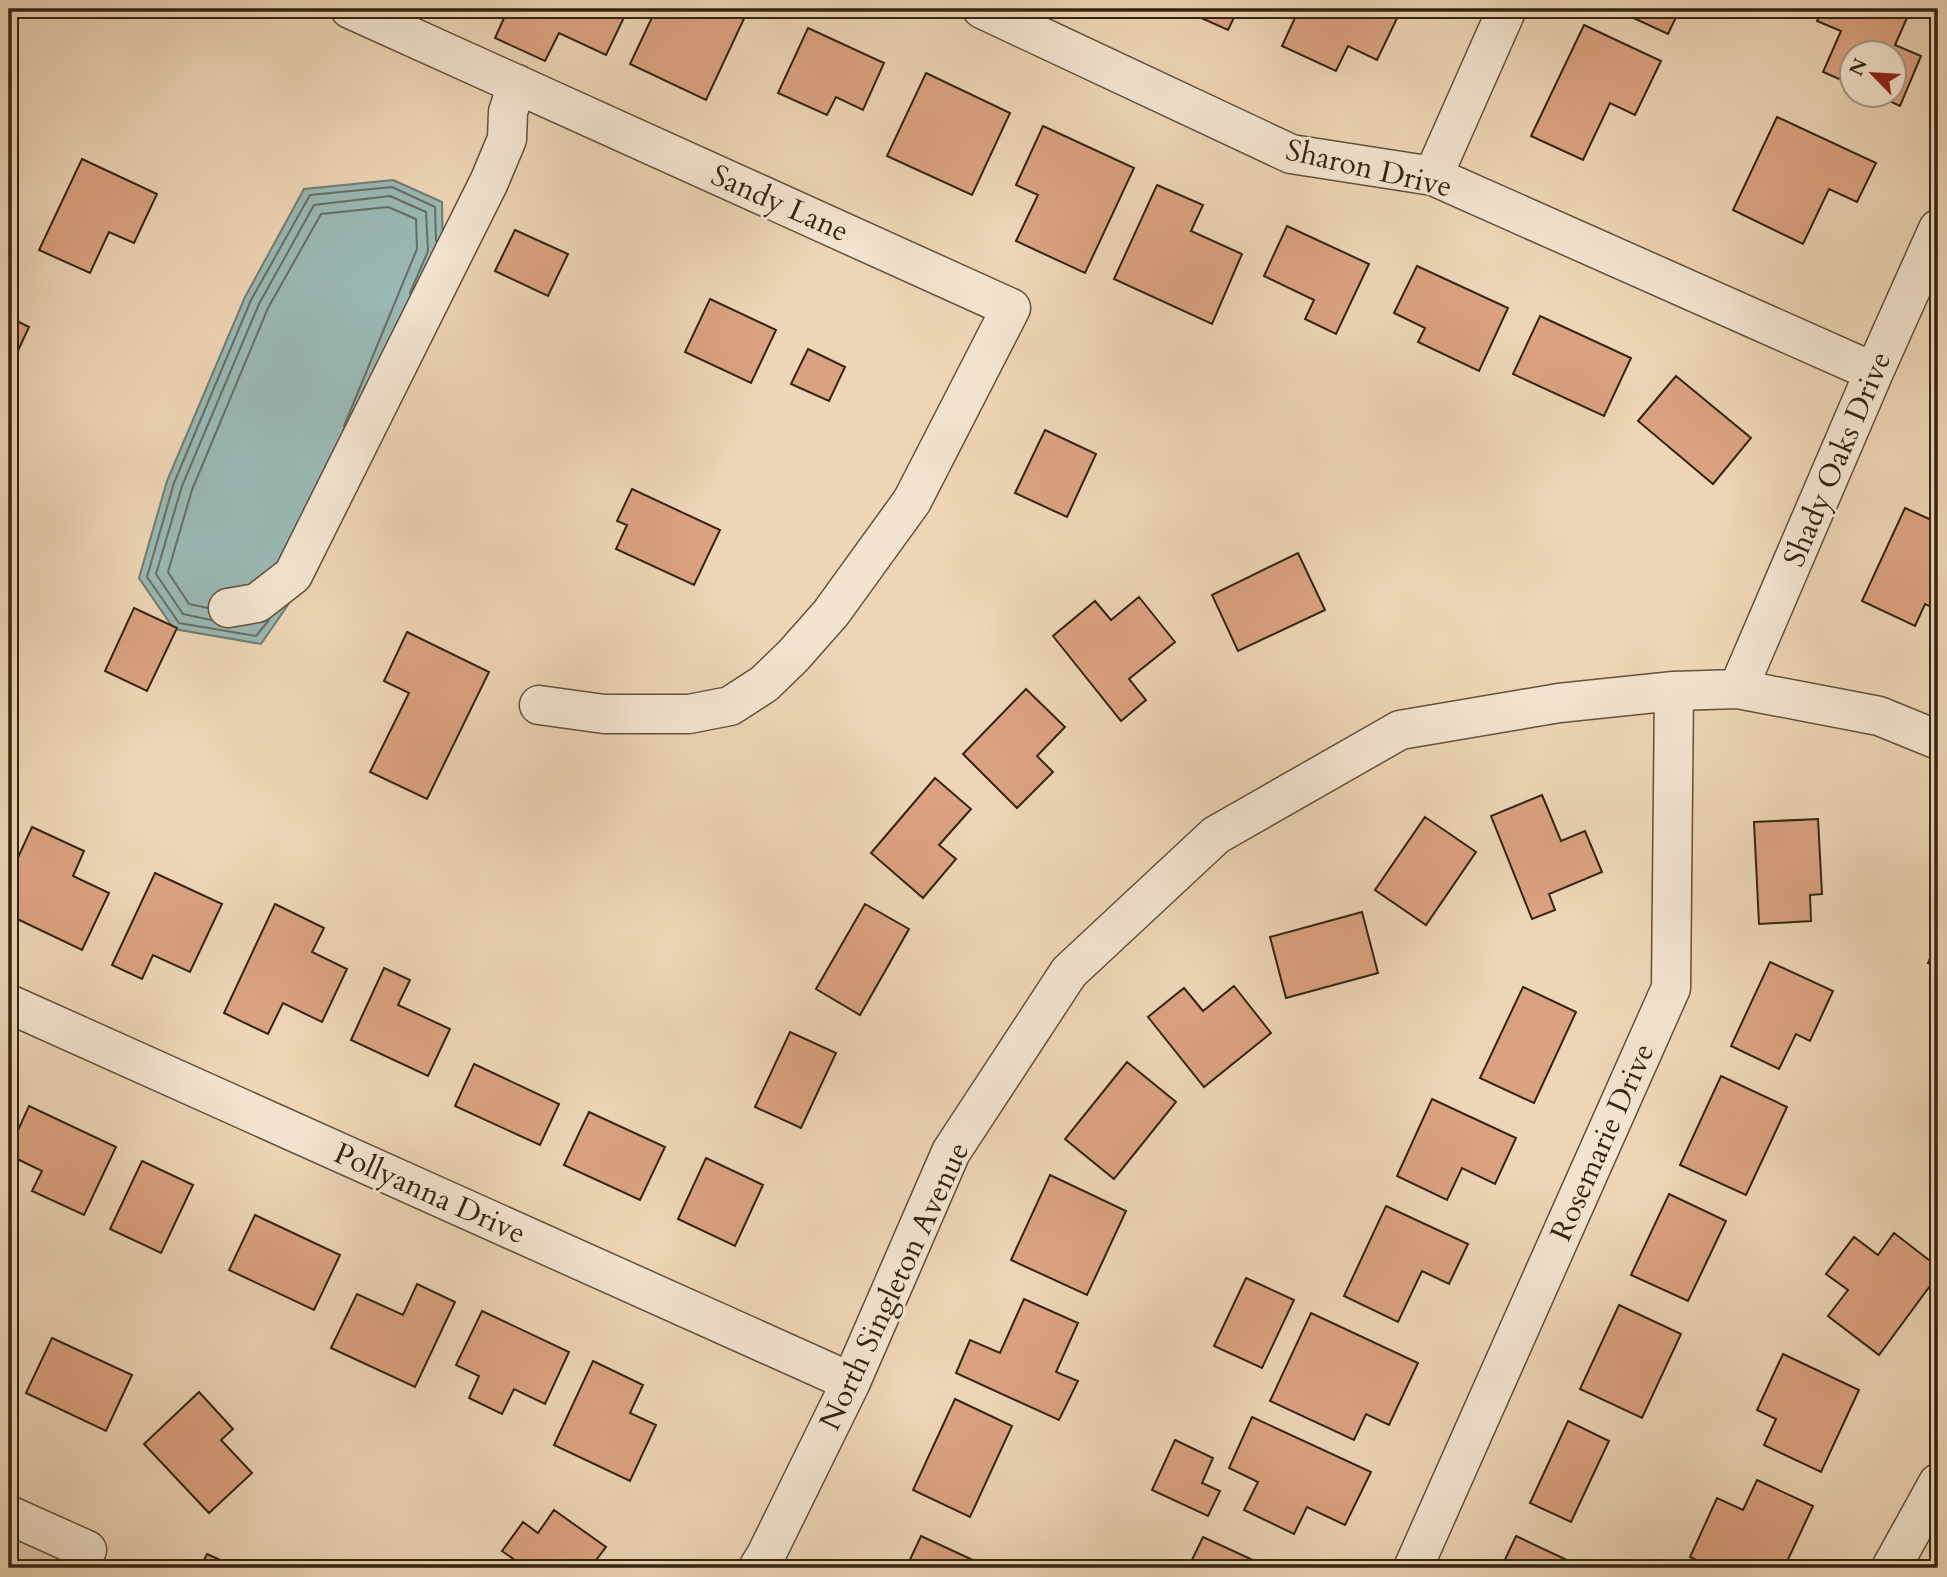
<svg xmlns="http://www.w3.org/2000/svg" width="1947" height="1577" viewBox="0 0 1947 1577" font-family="Cardo,serif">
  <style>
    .water { fill: #9ab8b4; stroke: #707d73; stroke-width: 2 }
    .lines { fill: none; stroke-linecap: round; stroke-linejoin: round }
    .shore { stroke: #666e63; stroke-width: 2 }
    .building { fill: #dba281; stroke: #322512; stroke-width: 2 }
    .minor-casing { stroke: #61513b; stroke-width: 41 }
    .minor { stroke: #f3e4cf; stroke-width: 38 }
    .labels { text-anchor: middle; stroke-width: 6; stroke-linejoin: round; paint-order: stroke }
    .street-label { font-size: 30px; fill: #322512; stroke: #f3e4cf }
  </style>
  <rect width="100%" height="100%" fill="#edd5b5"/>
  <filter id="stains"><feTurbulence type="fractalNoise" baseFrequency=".00286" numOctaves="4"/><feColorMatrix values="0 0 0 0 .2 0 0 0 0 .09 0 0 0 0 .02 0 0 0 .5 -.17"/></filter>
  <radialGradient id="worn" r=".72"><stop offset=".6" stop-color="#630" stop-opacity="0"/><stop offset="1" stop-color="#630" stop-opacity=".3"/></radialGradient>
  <path class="water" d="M393,180L442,202L443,254L314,567L261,644L174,629L139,578L167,481L245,297L304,189Z"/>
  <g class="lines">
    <path class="shore" d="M208,608L189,604L168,572L192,490L268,308L321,214L388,207L416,219L417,249L344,426
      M211,620L183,614L156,574L182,486L259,304L314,205L390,196L426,212L428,251L410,293
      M269,620L256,636L179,623L147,577L174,483L251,300L310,195L392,187L435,207L436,241"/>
  </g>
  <path class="building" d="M508,9H628L606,55L559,33L545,61L495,38Z
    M656,9H745L748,10L706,100L630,64Z
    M1181,9H1238L1228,30Z
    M1299,9H1393L1400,12L1377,60L1348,46L1336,71L1282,46Z
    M1614,9H1680L1668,34Z
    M1823,9H1911L1895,45L1921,56L1900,106L1874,94H1895V52H1853V85L1823,72L1841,31L1817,21Z
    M1584,25L1661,61L1635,115L1610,103L1583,160L1531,136Z
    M808,28L884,63L863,110L836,97L827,115L778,93Z
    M926,73L1010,113L972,195L887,156Z
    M1777,117L1876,163L1857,202L1829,189L1803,244L1733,210Z
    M1043,126L1134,168L1085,273L1016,241L1038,195L1016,185Z
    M82,159L157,194L134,243L109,232L90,273L39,250Z
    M1157,185L1203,205L1191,231L1242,254L1212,324L1114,279Z
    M1287,226L1369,264L1336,334L1305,319L1314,300L1264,276Z
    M515,230L568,254L548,296L495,271Z
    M1417,266L1508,308L1479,371L1418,342L1425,328L1394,313Z
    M710,299L776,330L751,383L685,352Z
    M1540,316L1631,358L1604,416L1513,374Z
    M9,317L29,327L9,370Z
    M808,349L845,367L829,401L791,384Z
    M1676,376L1751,438L1713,484L1638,421Z
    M1045,430L1096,454L1067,517L1015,493Z
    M632,489L720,530L694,585L616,549L627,525L617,521Z
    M1905,508L1938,523V610L1925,604L1915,626L1862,601Z
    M1298,553L1325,610L1238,651L1212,595Z
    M1139,597L1175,642L1129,679L1146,700L1121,721L1053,636L1095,601L1111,620Z
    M134,608L177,628L147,691L105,671Z
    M407,632L489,672L427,799L370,772L409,693L384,681Z
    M1026,689L1065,727L1037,756L1053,772L1017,808L963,754Z
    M935,778L971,809L939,845L956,859L923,898L871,853Z
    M1542,795L1561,841L1585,831L1602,872L1549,894L1555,910L1532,919L1491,816Z
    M1425,817L1476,852L1426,925L1375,890Z
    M1818,819L1822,894L1810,895L1811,921L1759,924L1754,822Z
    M32,827L84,851L73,876L109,893L82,950L9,915V877Z
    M155,873L222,904L190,972L153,955L142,979L112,965Z
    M275,904L324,928L312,952L347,969L322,1022L283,1003L268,1034L224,1013Z
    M865,904L909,929L860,1015L816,989Z
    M1362,912L1378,973L1286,998L1270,937Z
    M1938,941V968L1928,963Z
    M1770,962L1833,991L1810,1041L1796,1034L1779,1069L1731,1046Z
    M384,968L410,980L398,1005L450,1029L428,1076L351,1040Z
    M1234,986L1271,1033L1204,1087L1148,1017L1184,988L1203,1011Z
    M1523,987L1576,1012L1534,1103L1480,1078Z
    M790,1032L836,1053L801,1128L755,1107Z
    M1127,1062L1176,1102L1114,1179L1065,1139Z
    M474,1064L559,1104L540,1145L455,1106Z
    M1721,1076L1787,1107L1746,1195L1680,1165Z
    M1432,1099L1516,1138L1495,1184L1462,1168L1447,1200L1397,1176Z
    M29,1106L116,1147L84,1215L32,1191L42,1171L9,1155V1150Z
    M589,1112L665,1147L640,1200L564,1165Z
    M706,1158L763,1185L735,1246L678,1219Z
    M142,1161L193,1185L161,1253L110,1229Z
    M1050,1175L1126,1211L1087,1295L1011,1260Z
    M1669,1194L1726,1221L1688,1301L1631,1275Z
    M1386,1206L1468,1244L1449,1284L1422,1271L1398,1322L1344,1296Z
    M255,1215L340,1255L314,1310L229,1270Z
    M1894,1233L1938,1267V1275L1879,1355L1828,1316L1848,1290L1826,1274L1854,1237L1878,1255Z
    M1246,1278L1294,1300L1262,1368L1214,1346Z
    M417,1284L455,1302L415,1387L331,1348L357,1294L403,1315Z
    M1024,1299L1078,1323L1056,1372L1078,1381L1059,1420L956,1373L970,1340L1000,1353Z
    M1619,1305L1681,1334L1642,1418L1580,1389Z
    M482,1311L569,1352L545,1404L514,1389L502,1414L469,1398L479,1376L456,1365Z
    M1311,1313L1418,1363L1389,1425L1366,1414L1354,1440L1270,1401Z
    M52,1338L132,1375L106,1431L26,1393Z
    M1783,1354L1859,1390L1821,1472L1764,1445L1776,1419L1757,1410Z
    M593,1361L643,1385L630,1413L656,1425L630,1481L554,1445Z
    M199,1392L233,1429L221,1440L252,1473L209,1513L144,1444Z
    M955,1399L1012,1426L970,1517L913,1490Z
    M1252,1417L1371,1472L1345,1525L1307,1507L1294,1534L1244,1510L1258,1482L1229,1468Z
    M1568,1421L1609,1441L1571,1522L1530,1503Z
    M1175,1440L1213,1458L1202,1483L1220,1491L1208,1516L1152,1490Z
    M1757,1480L1813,1506L1784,1568H1714L1690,1557L1717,1498L1743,1510Z
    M554,1510L606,1547L590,1568H516L519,1563L502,1551L523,1522L538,1533Z
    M921,1536L990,1568H906Z
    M1516,1536L1569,1561L1565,1568H1501Z
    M1203,1537L1270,1568H1188Z
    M207,1554L238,1568H200Z"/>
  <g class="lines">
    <g class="minor-casing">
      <path id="minor" d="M350,9L1011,308L912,501L831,613L793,656L764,684L730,706L689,714H604L539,705
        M982,9L1291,154L1433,176L1874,372
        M1433,176L1507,9
        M228,608L257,603L293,575L489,182L507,139L508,112L517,84
        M1738,689L1874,372L1938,229
        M9,1004L851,1382
        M9,1515L87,1550
        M758,1568L766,1555L851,1382L951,1152L1069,972L1216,835L1400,730L1559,703L1674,691L1738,689L1879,716L1938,740
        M1413,1568L1671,988L1674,691
        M1891,1568L1938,1483"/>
    </g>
    <use href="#minor" class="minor"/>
  </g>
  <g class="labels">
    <g class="street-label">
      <text transform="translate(1369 168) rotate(13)" y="10">Sharon Drive</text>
      <text transform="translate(780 203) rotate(24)" y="10">Sandy Lane</text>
      <text transform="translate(1837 459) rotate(-67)" y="10">Shady Oaks Drive</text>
      <text transform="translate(1602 1142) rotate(-66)" y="10">Rosemarie Drive</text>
      <text transform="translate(430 1193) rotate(24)" y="10">Pollyanna Drive</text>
      <text transform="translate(894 1286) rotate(-65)" y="10">North Singleton Avenue</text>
    </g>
  </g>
  <rect width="1947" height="1577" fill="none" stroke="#edd5b5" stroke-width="35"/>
  <rect x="10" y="10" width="1926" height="1556" fill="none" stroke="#322512" stroke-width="3.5"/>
  <rect x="18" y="18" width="1912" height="1542" fill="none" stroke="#322512" stroke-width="2"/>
  <g transform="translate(1873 74) rotate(295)"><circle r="33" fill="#f3e4cf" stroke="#a69883" stroke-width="2"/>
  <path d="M0-5L12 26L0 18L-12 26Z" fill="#8f2418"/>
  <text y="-10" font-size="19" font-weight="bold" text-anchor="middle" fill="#322512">N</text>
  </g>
  <rect width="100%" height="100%" filter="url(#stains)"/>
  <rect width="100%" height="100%" fill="url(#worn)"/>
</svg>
